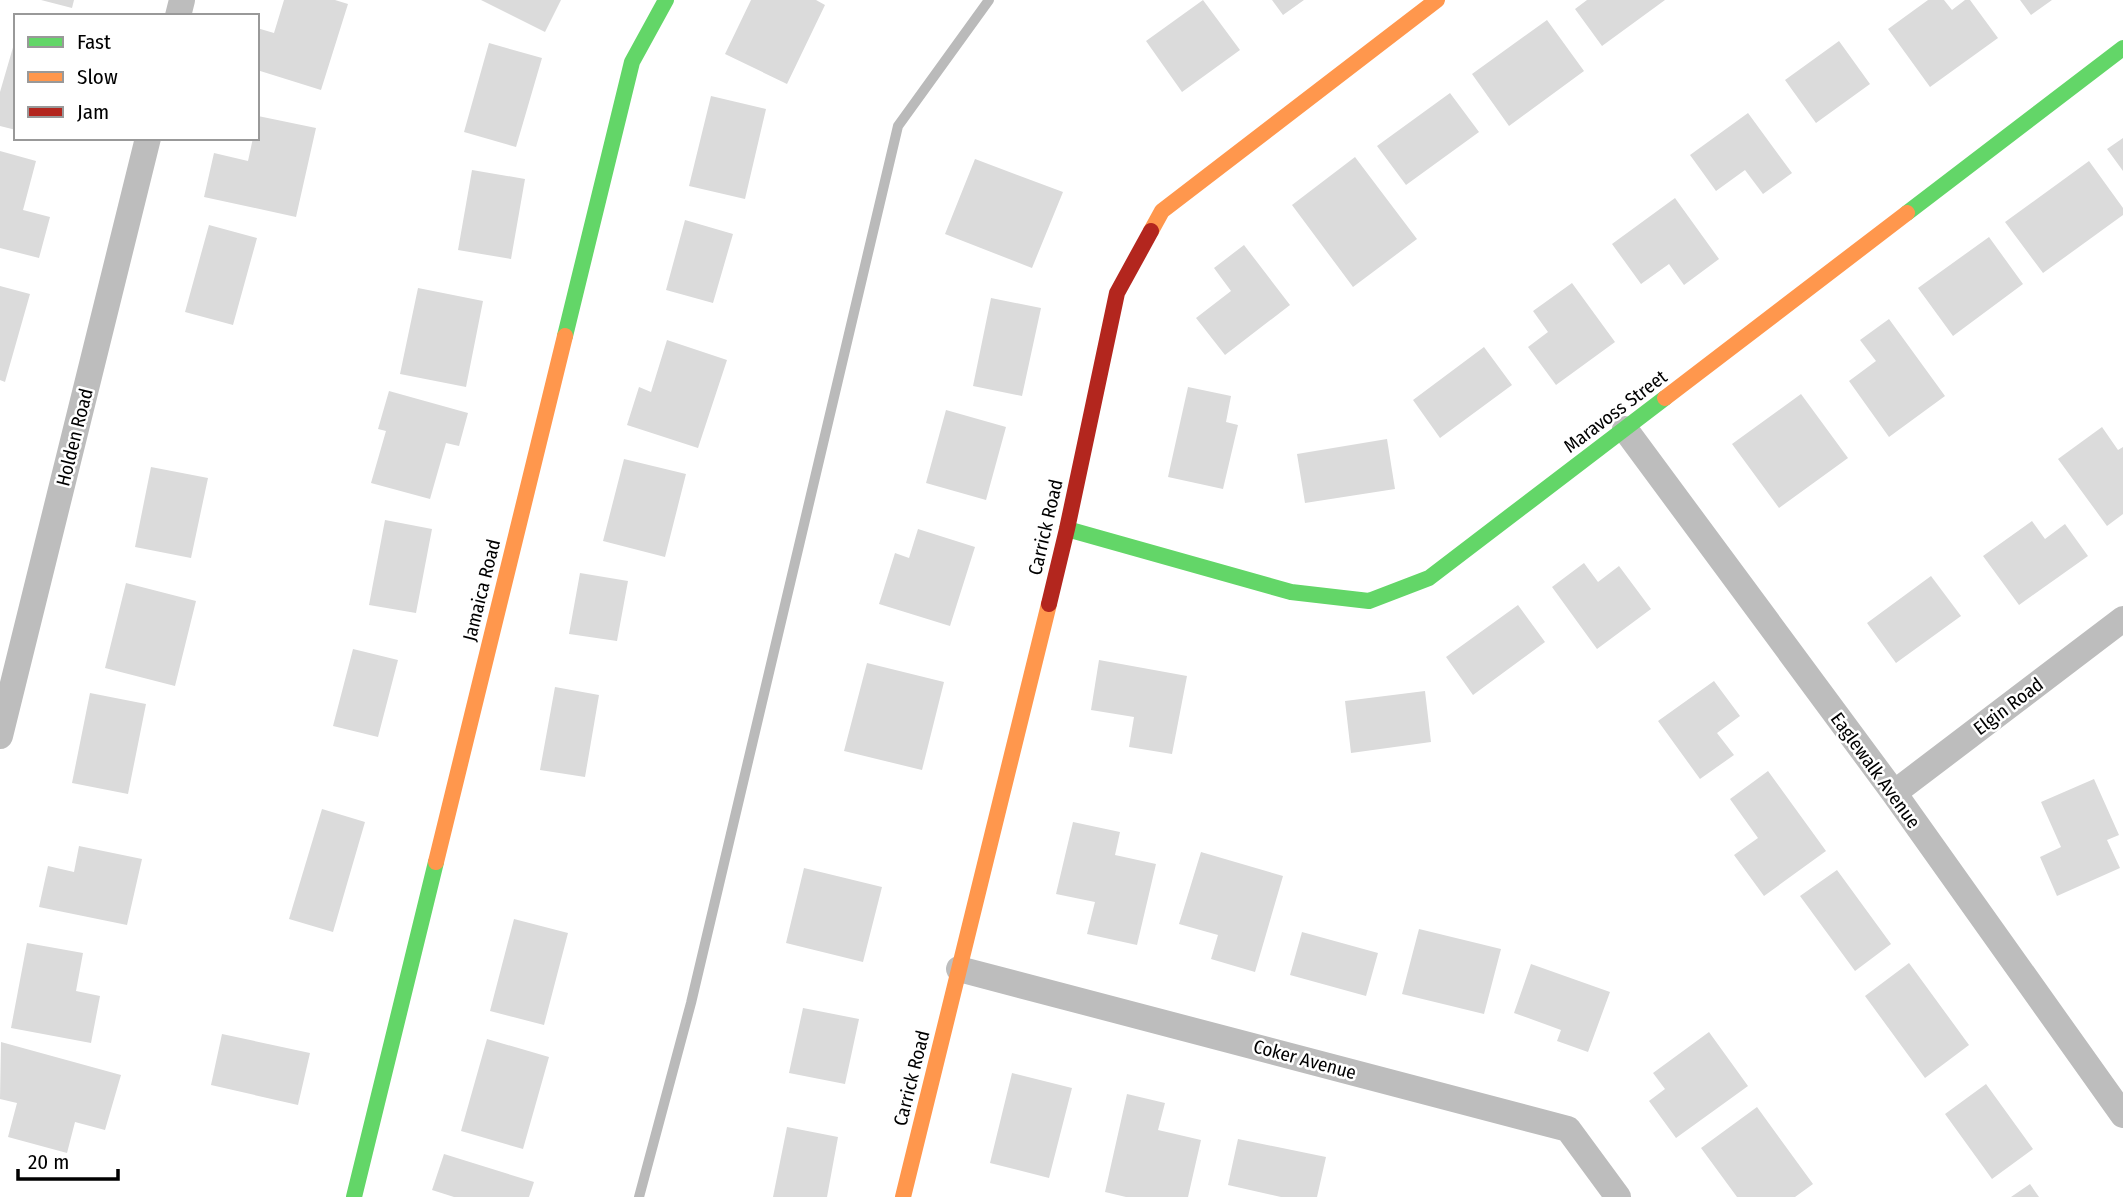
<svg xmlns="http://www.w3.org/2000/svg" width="2123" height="1197" viewBox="0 0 2123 1197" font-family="'Fira Sans Condensed',sans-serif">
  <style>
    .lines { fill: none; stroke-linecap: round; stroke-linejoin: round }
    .stream { stroke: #bababa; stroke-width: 10 }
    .building { fill: #dbdbdb }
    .street { stroke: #bdbdbd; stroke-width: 26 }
    .fast { stroke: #63d668; stroke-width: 16 }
    .slow { stroke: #ff974d; stroke-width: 16 }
    .jam { stroke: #b3261e; stroke-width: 16 }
    .labels { text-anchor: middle; stroke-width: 5; stroke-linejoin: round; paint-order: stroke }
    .street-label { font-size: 19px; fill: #000; stroke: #fff }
  </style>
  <rect width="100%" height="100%" fill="#fff"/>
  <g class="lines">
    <path class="stream" d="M639,1197L691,1003L898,126L989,0"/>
  </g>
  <path class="building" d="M41,0H74L72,8Z
    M284,0H335L348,4L321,90L257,70V28L274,33Z
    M481,0H561L545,32Z
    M751,0H816L825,5L787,84L725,54Z
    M1203,0L1240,50L1182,92L1146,41Z
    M1272,0H1304L1283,15Z
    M1587,0H1665L1602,46L1575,9Z
    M1928,0H1944L1952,10L1965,0H1970L1998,38L1930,87L1888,29Z
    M2020,0H2052L2031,15Z
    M1547,20L1584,71L1509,126L1472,74Z
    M16,37V130L0,126V92Z
    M1839,41L1870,84L1816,123L1785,80Z
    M489,43L542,58L516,147L464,132Z
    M1450,93L1479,132L1406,185L1377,146Z
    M711,96L766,109L745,199L689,186Z
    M1748,113L1792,173L1763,194L1745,170L1716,191L1690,155Z
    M258,116L316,128L296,217L204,197L214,153L248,161L253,138H257Z
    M2123,138V171L2107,149Z
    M0,151L36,161L23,210L50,217L39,258L0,248Z
    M1355,157L1417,239L1353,287L1292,205Z
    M975,159L1063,192L1032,268L945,234Z
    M2089,161L2123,208V215L2043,273L2005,222Z
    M472,170L525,179L511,259L458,250Z
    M1675,198L1719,259L1684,285L1669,264L1641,284L1612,244Z
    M685,220L733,234L713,303L666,290Z
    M209,225L257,238L233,325L185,312Z
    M1989,237L2023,284L1953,336L1918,288Z
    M1244,245L1290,305L1225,355L1196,318L1231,291L1214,268Z
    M1572,283L1615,342L1556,385L1528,347L1548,332L1533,311Z
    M0,286L30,294L5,382L0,380Z
    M418,288L483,301L466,387L400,374Z
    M991,298L1041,308L1022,396L973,386Z
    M1889,319L1945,396L1889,437L1849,381L1876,361L1860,340Z
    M667,340L727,360L698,448L627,425L639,387L651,392Z
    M1484,347L1512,385L1440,438L1413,400Z
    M1188,387L1231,396L1226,422L1238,425L1223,489L1168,477Z
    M389,391L468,413L459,446L446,443L430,499L371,483L386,431L378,429Z
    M1801,394L1848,458L1779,508L1732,444Z
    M946,410L1006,427L986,500L926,483Z
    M2102,427L2118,450L2123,447V514L2107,526L2058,459Z
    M1387,439L1395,489L1305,503L1297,454Z
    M624,459L686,474L665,557L603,541Z
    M151,467L208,478L191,558L135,547Z
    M385,520L432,529L416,613L369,605Z
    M2032,521L2045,539L2065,524L2088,556L2019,605L1983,556Z
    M918,529L975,547L950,626L879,604L895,553L909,558Z
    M1584,563L1598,582L1619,566L1651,609L1597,649L1552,587Z
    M580,573L628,581L617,641L569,634Z
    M1931,576L1961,616L1896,663L1867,623Z
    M126,583L196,601L175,686L105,668Z
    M1518,605L1545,642L1473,695L1446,657Z
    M353,649L398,660L378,737L333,726Z
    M1099,660L1187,676L1172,754L1129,747L1134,717L1091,710Z
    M867,663L944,682L922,770L844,751Z
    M1714,681L1740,716L1717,733L1734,755L1700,779L1658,721Z
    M555,687L599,695L585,777L540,770Z
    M1425,691L1431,742L1351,753L1345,701Z
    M90,693L146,704L128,794L72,783Z
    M1768,771L1826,851L1764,896L1734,855L1758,838L1730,799Z
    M2094,779L2119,835L2107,840L2120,868L2057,896L2040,857L2061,847L2041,802Z
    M322,809L365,822L333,932L289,919Z
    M1073,822L1120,832L1115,855L1156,864L1137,945L1087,934L1095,902L1056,894Z
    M79,846L142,859L127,925L39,907L48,866L74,872Z
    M1201,852L1283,876L1255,972L1211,959L1218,935L1179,924Z
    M804,868L882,887L863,962L786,943Z
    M1837,870L1891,944L1855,971L1800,896Z
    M514,919L568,933L544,1025L490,1011Z
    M1419,929L1501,949L1484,1014L1402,994Z
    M1302,932L1378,953L1366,996L1290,975Z
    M27,943L83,953L76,991L100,996L91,1043L11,1028Z
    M1909,963L1969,1045L1925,1078L1865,996Z
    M1531,964L1610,992L1588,1052L1557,1041L1561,1030L1514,1013Z
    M803,1008L859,1019L845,1084L789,1073Z
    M1709,1032L1748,1086L1676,1138L1649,1101L1665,1089L1653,1073Z
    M222,1034L310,1053L298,1105L211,1085Z
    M487,1039L549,1057L523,1149L461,1131Z
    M1,1042L121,1075L105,1130L75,1122L67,1153L8,1137L17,1103L0,1099Z
    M1012,1073L1072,1088L1049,1178L990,1163Z
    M1986,1084L2033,1149L1992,1179L1945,1114Z
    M1127,1094L1165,1103L1158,1130L1201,1140L1188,1197H1126L1105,1192Z
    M1757,1107L1813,1184L1795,1197H1737L1701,1148Z
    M787,1127L838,1137L827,1197H773Z
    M1238,1139L1326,1157L1317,1197H1281L1228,1185Z
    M444,1154L534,1182L529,1197H454L432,1190Z
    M2030,1184L2039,1197H2011Z"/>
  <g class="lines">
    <path class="street" d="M178,16L182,0
      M1625,429L1894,793L2123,1115
      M0,736L148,138
      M1894,793L2123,619
      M959,969L1568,1129L1618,1197"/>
    <path class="fast" d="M1907,213L2123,48
      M565,336L632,62L666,0
      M1067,529L1291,592L1369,601L1429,578L1665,398
      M354,1197L436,862"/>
    <path class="slow" d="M1151,231L1162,211L1437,0
      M1665,398L1907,213
      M436,862L565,336
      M903,1197L1049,604"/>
    <path class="jam" d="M1049,604L1067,529L1117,293L1151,231"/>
  </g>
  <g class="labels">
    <g class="street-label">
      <text transform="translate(1615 411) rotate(-37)" y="7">Maravoss Street</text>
      <text transform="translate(74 437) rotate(-76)" y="7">Holden Road</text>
      <text transform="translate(1045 527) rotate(-77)" y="7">Carrick Road</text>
      <text transform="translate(481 590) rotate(-76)" y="7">Jamaica Road</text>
      <text transform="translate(2008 706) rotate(-37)" y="7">Elgin Road</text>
      <text transform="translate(1876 770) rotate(54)" y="7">Eaglewalk Avenue</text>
      <text transform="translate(1305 1059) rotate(15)" y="7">Coker Avenue</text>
      <text transform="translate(911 1078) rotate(-76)" y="7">Carrick Road</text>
    </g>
  </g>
  <rect x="14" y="14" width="245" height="126" fill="#ffffff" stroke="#999999" stroke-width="2"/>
  <rect x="28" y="37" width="35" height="10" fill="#63d668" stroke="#999999" stroke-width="2"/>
  <text x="77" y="49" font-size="21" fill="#000000">Fast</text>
  <rect x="28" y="72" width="35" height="10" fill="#ff974d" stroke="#999999" stroke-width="2"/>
  <text x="77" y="84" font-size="21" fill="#000000">Slow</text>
  <rect x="28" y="107" width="35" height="10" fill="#b3261e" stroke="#999999" stroke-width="2"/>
  <text x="77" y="119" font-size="21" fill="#000000">Jam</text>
  <path d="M18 1169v10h100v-10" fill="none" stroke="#000000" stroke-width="3.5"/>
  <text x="28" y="1169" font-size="21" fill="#000000" stroke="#ffffff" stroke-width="5" paint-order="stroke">20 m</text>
</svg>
